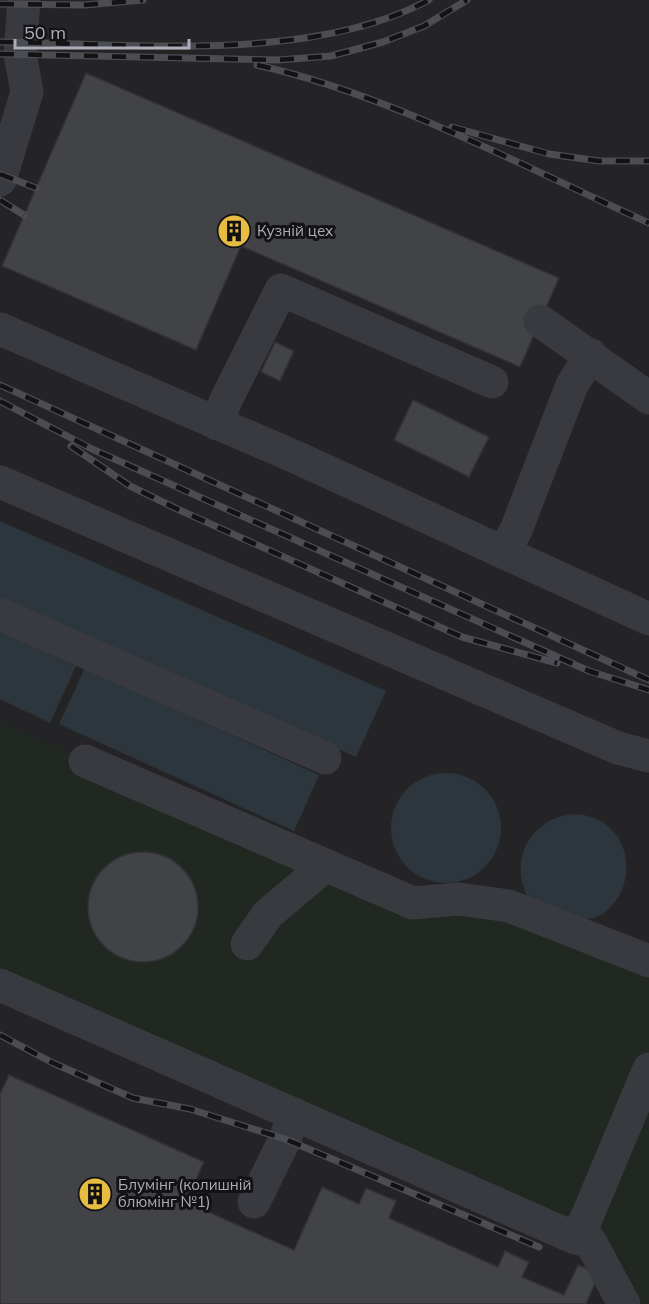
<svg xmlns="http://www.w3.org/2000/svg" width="649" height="1304" viewBox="0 0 649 1304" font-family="Mulish,sans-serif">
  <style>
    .built { fill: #242427 }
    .green { fill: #202821 }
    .water { fill: #2e363d }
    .building { fill: #424347; stroke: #323236; stroke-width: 1.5 }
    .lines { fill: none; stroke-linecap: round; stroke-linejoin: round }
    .minor { stroke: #393a3f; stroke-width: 33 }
    .rail-casing { stroke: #4c4d53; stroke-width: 7 }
    .rail { stroke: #131315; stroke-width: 4.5; stroke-dasharray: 14; stroke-linecap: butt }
    .labels { text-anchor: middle; stroke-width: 6; stroke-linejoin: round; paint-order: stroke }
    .poi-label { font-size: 15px; fill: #abaeb9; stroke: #131315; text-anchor: start }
  </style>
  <rect width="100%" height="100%" fill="#18181a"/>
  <path class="built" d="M0,0H649V1304H0Z"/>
  <path class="green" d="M0,722L349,877L459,899L649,961V1304L637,1300L623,1262L593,1223L575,1238L0,985Z"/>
  <path class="water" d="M0,521L386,691L356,757L0,600Z
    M0,630L76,666L50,723L0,699Z
    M85,668L319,775L294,831L59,724Z
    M391 828a55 55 0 1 1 110 0a55 55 0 1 1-110 0Z
    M569,814C575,815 582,814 588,816C634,828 639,890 601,915C593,919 582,920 574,922C561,915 540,908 529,898C525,893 522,883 521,876C518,843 538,821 569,814Z"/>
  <path class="building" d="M86,73L559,278L520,367L241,246L196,350L2,266Z
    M275,342L294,351L280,381L261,372Z
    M413,400L489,437L469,477L394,440Z
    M88 907a55 55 0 1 1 110 0a55 55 0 1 1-110 0Z
    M9,1075L204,1162L186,1202L294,1250L322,1187L359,1204L366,1188L396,1201L389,1218L498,1267L505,1251L529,1262L522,1277L564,1295L578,1265L599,1274L586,1304H0V1094Z"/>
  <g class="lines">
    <path class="minor" d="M0,180L27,92L20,54L24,0
      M540,321L649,398
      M0,329L300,459L649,619
      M217,424L225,402L281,290L492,382
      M0,482L618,748L649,756
      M504,552L516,530L572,385L591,355
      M0,614L325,758
      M85,761L413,903L459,899L509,906L649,961
      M247,944L268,914L325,866
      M0,985L575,1238L586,1219L649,1069
      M254,1202L285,1139L294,1114
      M575,1238L590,1241L624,1304"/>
    <g class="rail-casing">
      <path id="rail" d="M0,4L84,5L143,0
        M0,42C132,43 310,64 429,0
        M0,54L278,60L331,56L383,42L424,26L467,0
        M257,65C391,95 524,167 649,223
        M452,127L549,154L599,161H649
        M0,174L36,188
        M0,200L24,215
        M0,385L649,680
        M0,401L92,449L589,671L649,690
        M71,446L130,486L175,508L462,637L557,663
        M0,1035L53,1063L133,1098L190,1109L285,1139L539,1247"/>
    </g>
    <use href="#rail" class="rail"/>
  </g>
  <defs>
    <g id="building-disc" transform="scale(1.725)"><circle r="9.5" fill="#e8bb41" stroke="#131315"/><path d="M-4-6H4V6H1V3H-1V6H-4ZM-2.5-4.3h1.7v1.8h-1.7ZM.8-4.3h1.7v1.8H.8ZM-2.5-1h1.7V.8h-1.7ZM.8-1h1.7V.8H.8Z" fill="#111"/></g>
  </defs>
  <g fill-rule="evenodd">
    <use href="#building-disc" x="234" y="231"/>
    <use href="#building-disc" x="95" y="1194"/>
  </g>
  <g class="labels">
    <g class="poi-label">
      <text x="257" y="236">Кузній цех</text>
      <text x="118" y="1190">Блумінг (колишній<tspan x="118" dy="17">блюмінг №1)</tspan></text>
    </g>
  </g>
  <path d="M15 39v9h174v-9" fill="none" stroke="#abaeb9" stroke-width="3"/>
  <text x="24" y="39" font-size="18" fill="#abaeb9" stroke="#131315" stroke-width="4.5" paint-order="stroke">50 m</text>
</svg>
